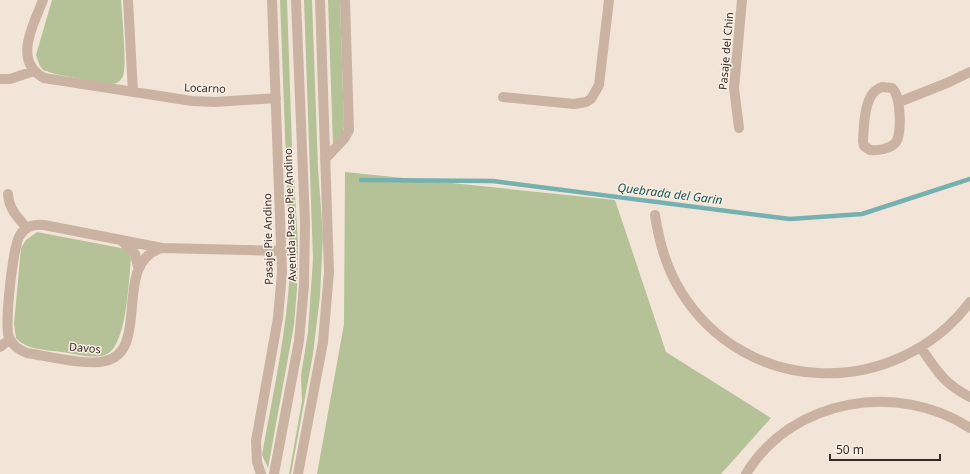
<svg xmlns="http://www.w3.org/2000/svg" width="970" height="474" viewBox="0 0 970 474" font-family="'Noto Sans',sans-serif">
  <style>
    .green { fill: #b5c297 }
    .lines { fill: none; stroke-linecap: round; stroke-linejoin: round }
    .stream { stroke: #75b1b0; stroke-width: 4.5 }
    .minor { stroke: #cbb3a3; stroke-width: 10 }
    .labels { text-anchor: middle; stroke-width: 3; stroke-linejoin: round; paint-order: stroke }
    .street-label { font-size: 11px; fill: #352a26; stroke: #faefe4 }
    .water-label { font-size: 12px; font-style: italic; fill: #195759; stroke: #faefe4 }
  </style>
  <rect width="100%" height="100%" fill="#f2e5d8"/>
  <path class="green" d="M52,0H121C122,15 127,65 123,76C120,83 114,85 107,84L55,74L43,70L40,66L36,55Z
    M280,0H287L292,146L298,243L297,289L294,325L268,468L262,455C273,393 287,332 290,268Z
    M304,0H312L318,168L323,235L320,296L313,354L291,474H289L302,401L301,375L308,332L313,259Z
    M328,0H340L344,126L343,132L333,145Z
    M345,172L615,200L666,352L771,418L721,474H317L344,324Z
    M37,232L126,249L131,258C129,278 127,345 107,354C94,360 76,354 62,352C47,350 26,350 16,338L14,324L21,248L26,240Z"/>
  <g class="lines">
    <path class="stream" d="M361,180L493,181L790,219L862,214L970,179"/>
    <path class="minor" d="M43,0C34,24 12,61 44,78L192,101L215,102L276,98
      M128,0L133,92
      M0,79H10L34,71
      M882,87L892,88C901,95 902,134 896,142C891,149 877,151 870,150L864,146L863,141C864,124 864,92 882,87Z
      M503,97L574,104L586,102L591,99L599,85L609,0
      M899,102L947,83L970,72
      M739,128L734,88L742,0
      M325,159L344,139L349,130L345,0
      M8,194C9,209 17,217 27,228
      M655,215C659,242 666,267 680,290C745,398 896,400 970,302
      M122,241L135,254L138,267
      M162,248C111,262 152,351 105,361C87,366 47,356 27,353C19,350 12,345 9,337C4,326 13,245 20,235C25,227 34,224 44,225L162,248L282,251
      M0,347L10,339
      M921,348C937,371 944,384 970,397
      M261,474L257,462L256,441L278,318L282,272L272,0
      M274,474L299,341L304,285L305,223L296,0
      M298,474L323,342L329,272L320,0
      M746,474C792,398 898,381 970,428"/>
  </g>
  <g class="labels">
    <g class="street-label">
      <text transform="translate(726 51) rotate(-85)" y="4">Pasaje del Chin</text>
      <text transform="translate(205 88) rotate(2)" y="4">Locarno</text>
      <text transform="translate(290 215) rotate(-92)" y="4">Avenida Paseo Pie Andino</text>
      <text transform="translate(268 239) rotate(-91)" y="4">Pasaje Pie Andino</text>
      <text transform="translate(85 348) rotate(5)" y="4">Davos</text>
    </g>
    <g class="water-label">
      <text transform="translate(670 194) rotate(7)" y="4">Quebrada del Garin</text>
    </g>
  </g>
  <path d="M830 454v6h110v-6" fill="none" stroke="#352a26" stroke-width="2"/>
  <text x="836" y="454" font-size="12" fill="#352a26" stroke="#faefe4" stroke-width="3" paint-order="stroke">50 m</text>
</svg>
